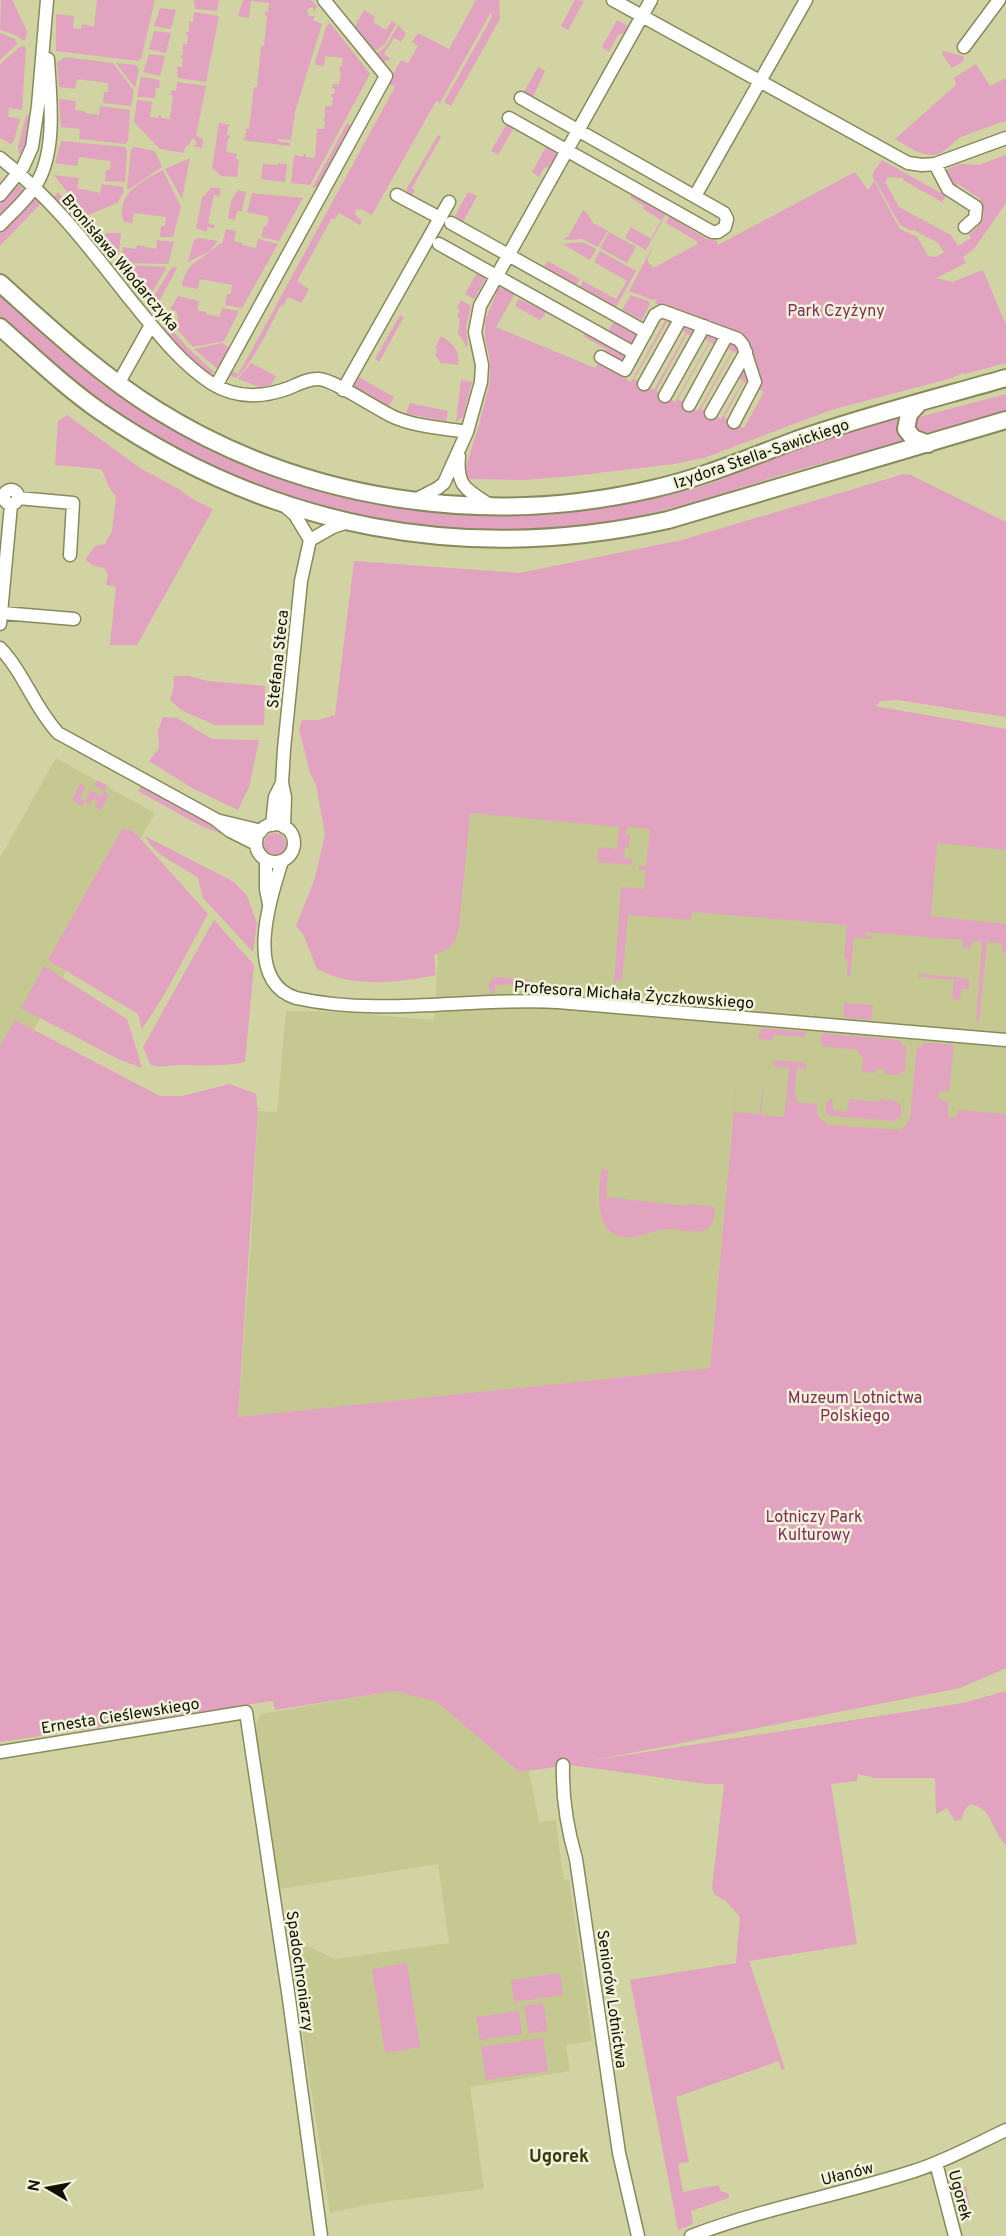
<svg xmlns="http://www.w3.org/2000/svg" width="1006" height="2236" viewBox="0 0 1006 2236" font-family="Overpass,sans-serif">
  <style>
    .built { fill: #c6c891 }
    .green { fill: #e1a3c0 }
    .lines { fill: none; stroke-linecap: round; stroke-linejoin: round }
    .minor-casing { stroke: #888a5c; stroke-width: 15 }
    .secondary-casing { stroke: #888a5c; stroke-width: 20 }
    .minor { stroke: #fff; stroke-width: 12 }
    .secondary { stroke: #fff; stroke-width: 16 }
    .labels { text-anchor: middle; stroke-width: 5; stroke-linejoin: round; paint-order: stroke }
    .street-label { font-size: 16px; fill: #111102; stroke: #f0f2d9 }
    .park-label { font-size: 16px; fill: #822a5a; stroke: #f0f2d9 }
    .neighbourhood-label { font-size: 18px; font-weight: bold; fill: #38380a; stroke: #f0f2d9 }
  </style>
  <rect width="100%" height="100%" fill="#d1d3a2"/>
  <path class="built" d="M56,758L155,813L0,1090V858Z
    M469,813L937,842L1006,849V1143L733,1119L710,1368L238,1417L251,1244L258,1111L277,1112L286,1011L339,1012L434,1020L438,953Z
    M395,1691L437,1702L519,1772L529,1771L539,1822L561,1819L556,1821L561,1861L564,1879H569L592,2041L566,2045L570,2071L470,2087L484,2189L370,2204L330,2213L288,1937L335,1959L449,1943L438,1864L280,1889L256,1730L257,1721L261,1714Z"/>
  <path class="green" d="M1,0H12L27,31L25,40H23L16,35L0,30Z
    M97,0H155L141,59L138,61L56,51V14L74,16L73,28L81,29L82,24L94,27Z
    M194,0H219L217,11L195,9Z
    M243,0H311L317,6L314,12L313,8L311,7L307,10L309,16H315L313,20L322,24L295,112L291,140L278,139V141L290,143V146L242,140L245,138L246,129H249L254,87H257L261,46H264L267,16L265,15V12H268L269,3L251,1L249,18L238,16Z
    M476,0H499L500,19L451,106L444,102L492,17L491,12L440,103L436,101L372,215L361,209L356,210L355,215L362,221L360,225L339,213L335,219L332,218L297,281L309,289L301,303L288,297L283,306L281,305C268,329 256,359 236,378L228,375L232,371L238,374L248,357L395,87L388,83L401,60L408,63L418,46L412,42L418,33L449,49Z
    M575,0L584,1L568,30L561,26Z
    M160,8L176,10L171,29L154,26Z
    M364,10L375,17L373,22L386,30L392,21L396,24L385,44L372,54L353,30Z
    M194,12L219,16L206,82L178,78L177,67H182L183,58H180L181,55H183V44H187L188,35H186V32H189V21L193,22Z
    M617,20L628,26L624,33L618,35L609,52L602,47Z
    M330,23L370,74L310,185L291,183L294,155L303,157L304,154H306V157L315,158L317,129H324L325,121H323L325,118V106H332L333,98L331,97V94H334L335,89L332,88L333,84H339L341,72L339,71L340,66H342L343,58L325,56L324,66L316,65L315,62L327,25Z
    M398,25L406,34L401,42L394,38L384,54L391,59L390,60L379,62L374,56L387,45Z
    M154,31L171,33L166,53L149,49Z
    M0,33L15,39L17,44L0,60Z
    M24,46L26,48L22,110L9,108L8,117L20,119L14,140L11,144L0,138V64L20,47Z
    M943,51L963,56L964,61L952,68L942,54Z
    M149,54L165,56L160,76L143,72Z
    M65,57L113,63L134,91L131,106L103,103L104,92H108V83L77,79L75,89L59,87L57,63Z
    M116,63L136,65L139,69L135,88Z
    M976,64L990,86L1006,78V121C991,126 975,131 961,137C954,141 949,148 942,152C926,161 909,147 895,139L956,85L954,78Z
    M538,67L545,71L533,97L525,93V90Z
    M141,77L160,80L159,88H156L155,98L137,97Z
    M177,82L206,86L196,136L203,139L202,148L193,146L197,144L195,139H192L188,146H185L184,153L160,149L134,122L137,100L152,102L150,117L158,118L159,115L161,116V118L170,119L173,96L171,95L172,90L176,91Z
    M59,99L76,101L75,110L84,111L85,113L99,115L100,106L130,110L128,141L125,144L79,139L80,129L61,127Z
    M26,115L33,117L23,155L19,153L18,147Z
    M219,123L230,125L228,127L227,135L231,136L228,139L226,152L237,154L236,159L239,160L237,177L221,176L212,168Z
    M347,123L353,126L320,185L312,188Z
    M506,125L513,129L498,155L491,151Z
    M438,135L441,137L412,188L415,190L411,197L406,190Z
    M61,141L125,147L127,151L125,182L105,181L106,170H110L111,161L79,157L77,166L55,163Z
    M134,147L155,151L162,167L129,189H127L131,149Z
    M546,147L557,153L549,167L544,168L539,177L532,172Z
    M1006,155V203L974,249L963,257L966,263L936,278L952,282L983,270L1006,325V363L965,374L962,373L952,378L831,410L704,458L674,464L573,476L524,480L467,479L466,466L479,425L490,382V360L485,338V321L499,287L515,294L496,327L595,368L599,362L631,382L665,321L659,317L660,316L673,320V325L667,322L634,379L654,390L686,333L680,329L683,325H690L696,330L694,337L687,334L656,391L675,402L709,342L703,338L709,333L716,336L719,342L717,346L710,342L678,399L698,411L732,351L725,347L732,342L740,345V355L733,351L701,409L721,419L743,381L736,377L739,373L746,372L751,385L744,381L724,417L744,428L764,392L757,388L743,338L655,303L657,299L653,300L629,291L654,244L647,260L653,268L696,245L698,242L666,223L669,216L707,239L717,241L718,245L855,172L868,190L874,181L900,229L917,237L928,256L936,257L944,252L938,243L914,230L912,231L900,225L873,177V173L882,160L946,196L942,202L903,180L904,178L888,177L885,182L899,207L951,235L958,246L971,238L969,234C981,225 989,216 979,203L980,199L958,184L955,188L951,186L943,171L959,164L979,165Z
    M190,158L182,199L165,169Z
    M278,163L287,164L285,182L261,179L263,164L278,165Z
    M163,170L181,207L173,237H160L161,226H165L166,217L134,213L132,223L124,222C114,194 143,181 163,170Z
    M54,175L79,178L77,188L100,193L102,184L123,187L124,192L117,203L86,216Z
    M17,185L22,186L23,192L0,217V204Z
    M211,188H220V196L214,195L208,223L215,225L214,228L208,227L206,232L196,228L202,198Z
    M238,190L246,192L242,211H237L235,220L228,218L231,201Z
    M58,192L81,218L76,223L53,198Z
    M468,192L477,196L463,222L455,216Z
    M252,193L303,198L279,241L261,237L264,226H267L269,217L247,212Z
    M631,195L666,214L646,250L625,238L631,227L651,239L661,220L643,209L644,206L630,197Z
    M36,199L42,202L0,246V233L30,202Z
    M583,210L587,213L593,223L608,231L598,247L582,239L564,240L566,237H568Z
    M226,229L236,231L234,241L242,243V245L256,248L258,239L278,244L242,308L225,305L227,294H231L232,285L200,279L198,289L182,286C187,259 203,261 219,244H222Z
    M609,232L636,247L627,263L600,248Z
    M108,233H121L119,252L117,255L115,253L118,250L115,246L111,248L101,235Z
    M199,238L218,241L210,251L188,262L194,240Z
    M157,240L174,242L168,264L121,263L123,247L136,249L137,245L156,249Z
    M583,242L596,249L590,260L563,244Z
    M600,251L636,271L616,307L580,287L583,281L616,299L627,281L594,262Z
    M548,261L580,279L576,285L544,267Z
    M125,265L166,267V269L151,294H148Z
    M172,267L177,268L157,305L152,299Z
    M477,273L486,278L474,299L465,294Z
    M0,295C36,328 72,363 112,391C230,475 375,519 519,515C576,514 634,503 689,490C716,483 741,471 767,461C812,444 858,430 903,416L907,441C876,449 844,457 812,466C748,484 685,508 619,520C442,553 257,510 109,408C70,381 35,349 0,317Z
    M631,295L648,301L650,304L642,320L622,310Z
    M178,296L199,301L197,310L206,312V314L220,317L222,308L239,311L224,341L193,347L169,320L171,318L173,323L177,322L178,318L176,311L170,309Z
    M519,299L547,312L540,320L515,306Z
    M461,300L471,306L466,327L468,345L466,347L463,340L458,334L460,319L457,315L460,310L457,308Z
    M400,315L404,317L379,362L375,359Z
    M615,319L637,333L634,343L629,345L607,333Z
    M164,321L188,348L215,373H205L162,330Z
    M585,333L622,354L624,357L622,363L604,353L606,349L583,336Z
    M441,336C453,344 460,349 458,365L441,363L435,355L438,349L435,348Z
    M222,343L232,349L219,370L194,349Z
    M251,363L276,376L271,385L260,387L238,379Z
    M357,376L394,397L389,406L354,386Z
    M461,380L472,382L463,417L456,422Z
    M1006,394V412L925,435L915,429L916,421L919,417Z
    M410,403L448,411L446,421L406,414Z
    M67,415L140,468L177,488L194,500L213,509L137,645H110L116,587L106,585L108,574L104,568L94,566L85,560L95,546L105,544L112,531L116,496C107,488 107,479 101,469L55,465L58,421Z
    M904,474L911,475L1006,522V717L897,700L881,701L875,706L1006,729V850L937,843L931,916L1006,924V953L1002,952V943L987,942L979,1022H976L982,942L972,941L971,948L962,947L963,940L866,932L865,935L873,936L872,939L854,937L850,977L847,976L848,959L844,958L847,925L692,912L691,920L628,915L622,980H616L615,997H613L621,887L644,889L646,871L639,870V866L646,867L650,829L627,827L626,835H630L629,847H625L624,858L632,859L631,865L597,862L599,847L617,849L619,827L470,813L459,928C455,946 451,948 434,955L436,975C397,983 353,988 317,969L303,934L296,926L315,878L325,834L316,785L310,773L299,729L302,720H318L335,715L354,561L519,573L682,540Z
    M173,676H189L208,681L265,686L264,725H215L181,710L170,700L174,686Z
    M163,717L177,718L212,739L259,740L249,787L238,810L192,788L149,761L159,748L158,730Z
    M97,780L107,785L104,791L109,794L101,810L95,807L98,801L93,799L90,804L85,801L82,806L72,800L80,784L86,787L80,798L85,801L91,790L101,796L104,791L94,785Z
    M141,786L228,834L232,838L201,826L138,791Z
    M122,829L131,830L138,836L208,914L164,995L142,1029L138,1014L48,960Z
    M264 844a11 11 0 1 1 22 0a11 11 0 1 1-22 0Z
    M145,836L234,882L247,896L257,923L253,952L203,898L198,878C182,866 153,855 145,836Z
    M214,920L254,965L245,1062C222,1067 200,1065 178,1065C167,1065 160,1069 150,1064L143,1047Z
    M44,966L127,1019L142,1068L118,1059L21,1008Z
    M919,974L966,978L969,981V989H961L960,1000L952,999L954,980L921,977L919,979Z
    M494,977L531,980V984L495,985V993H491L488,985Z
    M844,1003L873,1005L871,1020L843,1017Z
    M15,1020L160,1096H182L230,1084L256,1094L258,1111L238,1417L710,1368L740,1044L734,1112L759,1114L764,1081L761,1115L784,1117L786,1101L816,1104L818,1117L828,1125L900,1130L906,1125L910,1118L917,1047L920,1048L925,1042L954,1045L949,1091L939,1092L938,1098L948,1102V1117L956,1118L958,1110L1006,1114V1668L960,1688L595,1760L963,1703L1006,1691V1845C990,1829 994,1809 970,1804L964,1811L962,1819L955,1821L947,1808L936,1814L935,1778H875L858,1774L857,1781L831,1784L857,1944L749,1961L785,2069L781,2070L779,2061L676,2097L689,2162L678,2164L683,2192L718,2185L721,2191L728,2193L729,2198L691,2211L693,2224L678,2230L630,1980L736,1963L740,1917L726,1901L715,1895L712,1888L724,1784H707L570,1765L519,1772L437,1702L395,1691L275,1710L273,1701L0,1742V1046Z
    M761,1028L806,1032L805,1037L774,1035L773,1040L758,1039Z
    M822,1033L899,1040L906,1047L905,1070L898,1075L884,1074V1069H876V1073L862,1072L863,1056L859,1055V1050L821,1046Z
    M774,1060L806,1063V1069L797,1068L794,1095L797,1096V1101L786,1100L789,1068L773,1066Z
    M832,1098L833,1110L847,1112L849,1099L879,1102L880,1099L896,1101L901,1105V1116L894,1121L832,1116L827,1114L825,1109L827,1102Z
    M601,1169L608,1170L606,1197L687,1206L688,1204L715,1207C714,1214 715,1223 708,1228C698,1235 679,1229 667,1229C655,1230 644,1236 631,1237C592,1240 599,1193 601,1169Z
    M407,1963L420,2047L385,2053L372,1969Z
    M560,1973L563,1995L514,2002L511,1980Z
    M543,2003L548,2030L529,2034L524,2006Z
    M519,2011L522,2034L480,2040L476,2017Z
    M543,2038L548,2071L486,2080L481,2047Z
    M955,2181L956,2187L966,2186L972,2219L961,2222L949,2182Z"/>
  <g class="lines">
    <g class="minor-casing">
      <path id="minor" d="M613,0L908,163L922,165L935,164L1006,138
        M964,47L999,0
        M509,118L712,232H718L725,227L727,219L724,213L521,98
        M0,158C53,199 88,246 129,298C154,328 178,361 211,383C236,399 262,398 289,388C298,384 309,378 319,379C335,380 377,410 396,418C419,427 443,428 467,432
        M935,164L948,189L976,207L975,218L965,227
        M0,195L23,167L32,147L38,106L47,0
        M397,195L440,218
        M695,196L806,0
        M451,223L646,332
        M0,225C12,212 28,199 37,183C57,149 50,97 48,59
        M439,244L634,353
        M601,357L625,370L655,315L662,311L738,339L743,345L755,382L734,422
        M118,384L151,325
        M644,384L681,318
        M216,386L386,76L324,0
        M343,390L449,202
        M665,396L704,326
        M689,405L727,335
        M711,413L746,352
        M459,456C456,487 467,490 490,505
        M4 497a7 7 0 1 1 14 0a7 7 0 1 1-14 0Z
        M18,498L73,503L70,555
        M413,501L438,488L444,483L467,432L481,382L482,365L475,332L480,306L651,0
        M310,540L333,527L348,522
        M2,613L74,619
        M0,624L11,505
        M0,648C24,673 34,707 58,733L215,819L230,831L256,844
        M216,820L261,831
        M256 843a19 19 0 1 1 38 0a19 19 0 1 1-38 0Z
        M272,825L275,797L282,783
        M284,827L285,797L282,783L284,749L301,581L310,540L295,515L286,507
        M266,860V889L269,904
        M282,861C270,899 243,981 296,998C382,1017 471,997 558,1002L1006,1040
        M0,1752L246,1712L289,1999L321,2236
        M563,1765C562,1798 567,1828 576,1859L619,2153L638,2236
        M936,2163L955,2236
        M691,2236C764,2208 840,2195 914,2171C946,2161 976,2144 1006,2130"/>
    </g>
    <g class="secondary-casing">
      <path id="secondary" d="M0,283C50,328 99,374 157,410C303,501 485,528 652,489C702,478 748,458 796,440C865,416 936,398 1006,378
        M0,327C33,356 65,387 101,412C272,529 466,565 668,520L1006,420
        M920,402L909,414L906,429L913,438L928,444"/>
    </g>
    <use href="#minor" class="minor"/>
    <use href="#secondary" class="secondary"/>
  </g>
  <g class="labels">
    <g class="street-label">
      <text transform="translate(121 262) rotate(50)" y="6">Bronisława Włodarczyka</text>
      <text transform="translate(761 453) rotate(-19)" y="6">Izydora Stella-Sawickiego</text>
      <text transform="translate(277 659) rotate(-84)" y="6">Stefana Steca</text>
      <text transform="translate(634 994) rotate(4)" y="6">Profesora Michała Życzkowskiego</text>
      <text transform="translate(120 1715) rotate(-9)" y="6">Ernesta Cieślewskiego</text>
      <text transform="translate(301 1971) rotate(82)" y="6">Spadochroniarzy</text>
      <text transform="translate(613 1999) rotate(82)" y="6">Seniorów Lotnictwa</text>
      <text transform="translate(847 2173) rotate(-14)" y="6">Ułanów</text>
      <text transform="translate(961 2195) rotate(75)" y="6">Ugorek</text>
    </g>
    <g class="park-label">
      <text x="836" y="316">Park Czyżyny</text>
      <text x="855" y="1403">Muzeum Lotnictwa<tspan x="855" dy="18">Polskiego</tspan></text>
      <text x="814" y="1522">Lotniczy Park<tspan x="814" dy="18">Kulturowy</tspan></text>
    </g>
    <g class="neighbourhood-label">
      <text x="559" y="2162">Ugorek</text>
    </g>
  </g>
  <g transform="translate(48 2188) rotate(280)" stroke="#f0f2d9" stroke-width="4.5" paint-order="stroke">
  <path d="M0-4.5L10 22L0 15L-10 22Z" fill="#111102"/>
  <text y="-9" font-size="16" font-weight="bold" text-anchor="middle" fill="#111102">N</text>
  </g>
</svg>
